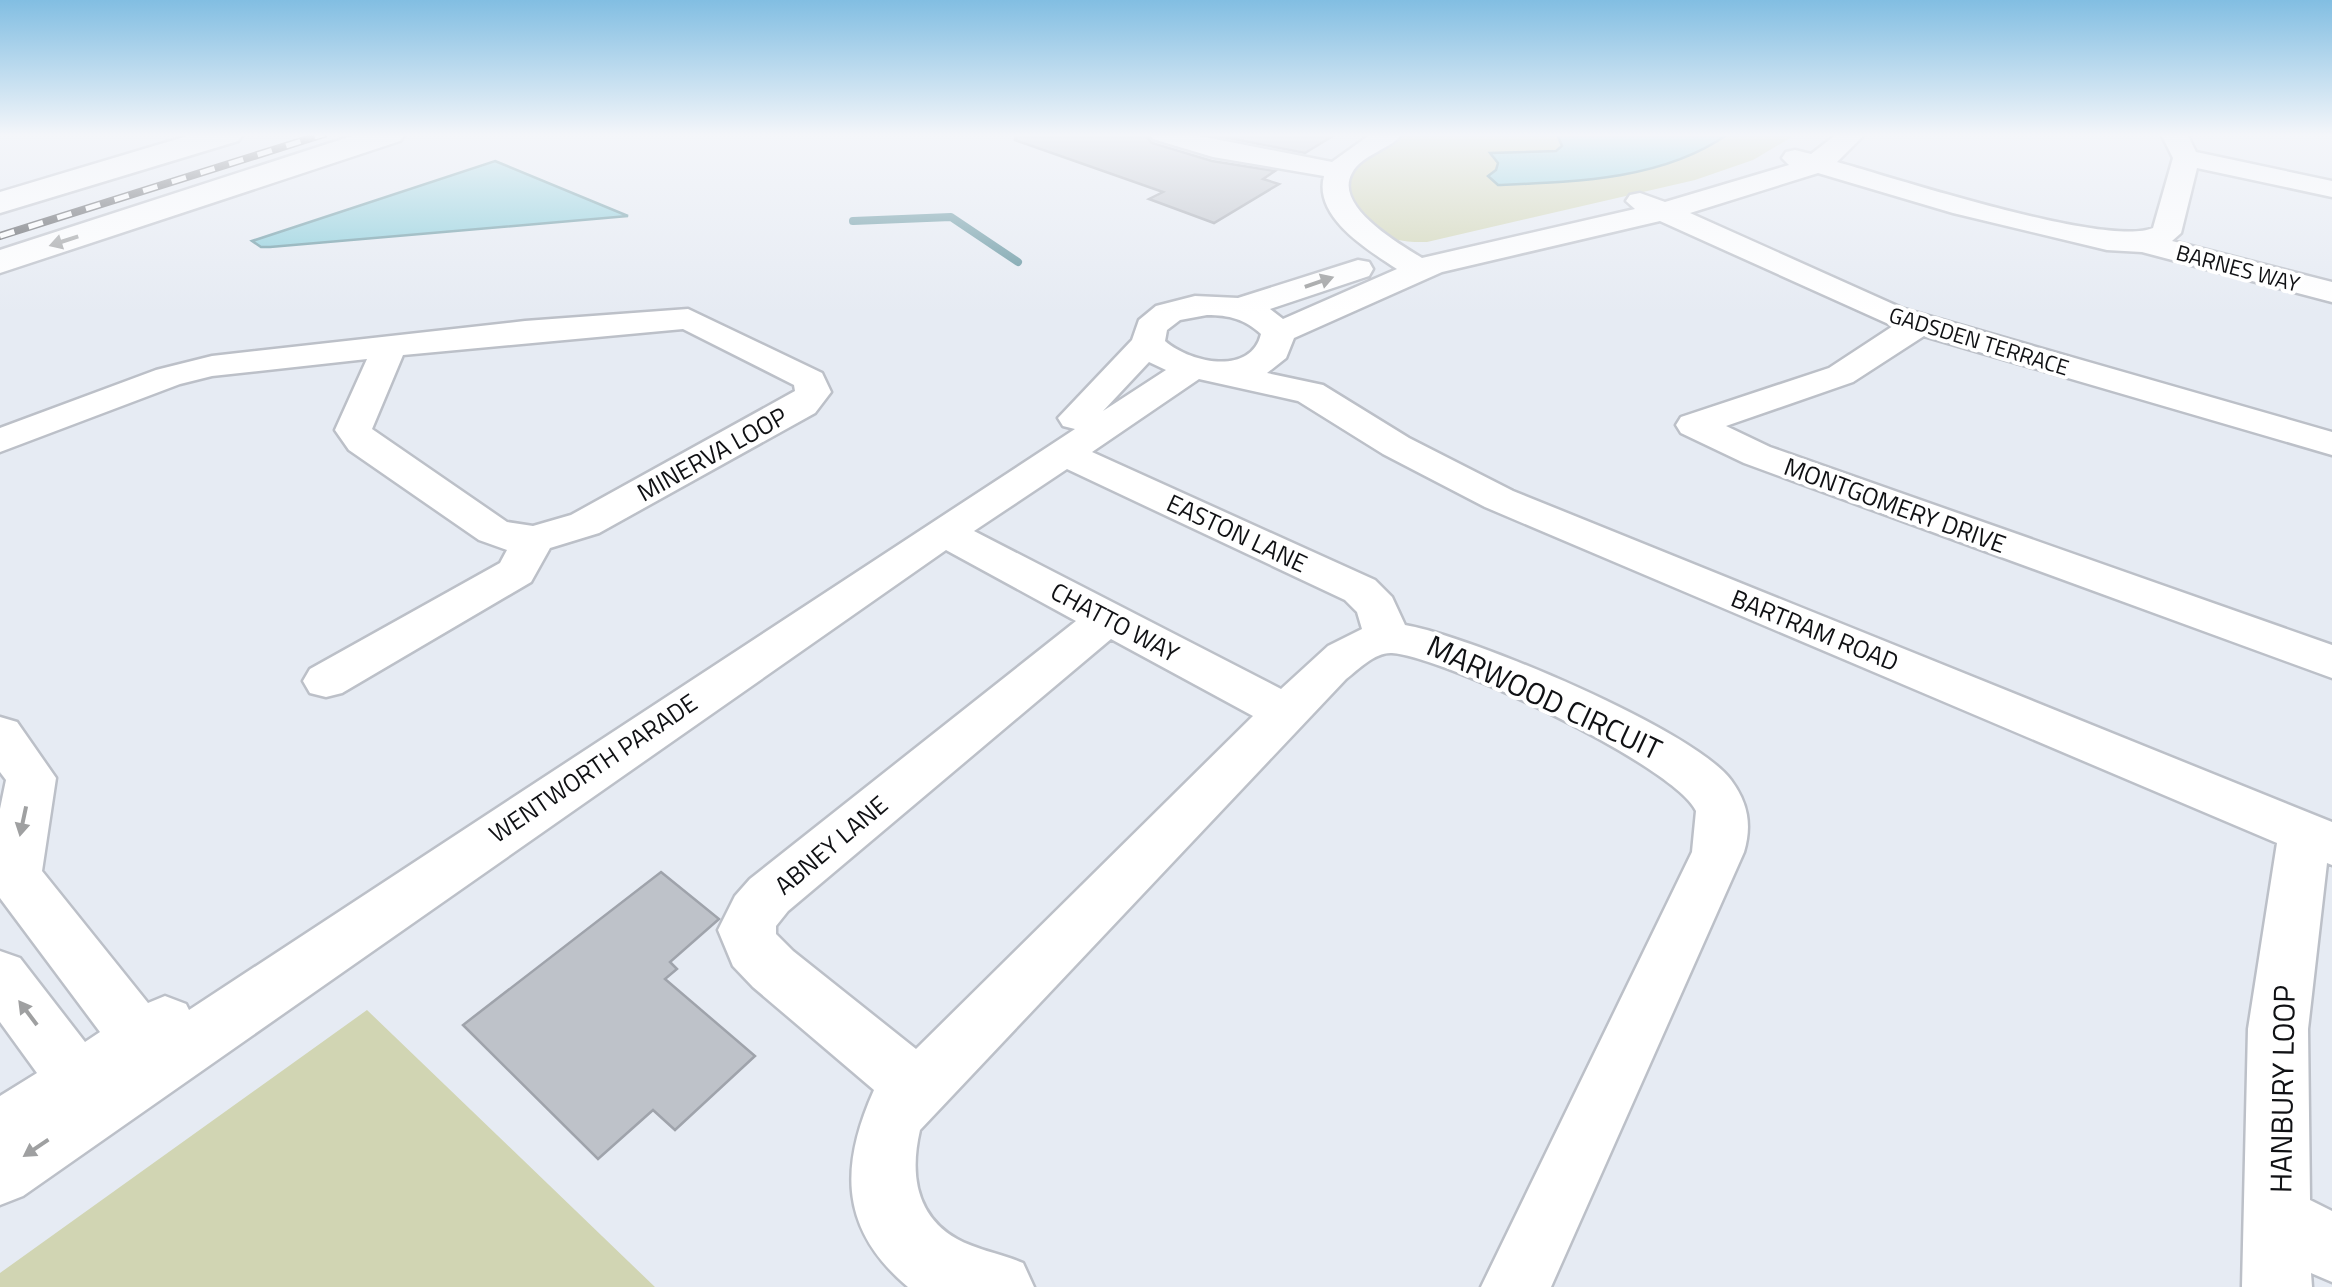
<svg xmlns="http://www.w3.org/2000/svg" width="2332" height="1287" viewBox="0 0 2332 1287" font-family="'Titillium Web',sans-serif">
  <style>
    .green { fill: #d1d5b3 }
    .water { fill: #89cdda; stroke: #65959f; stroke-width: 2.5 }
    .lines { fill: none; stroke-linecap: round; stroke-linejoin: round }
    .stream { stroke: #65959f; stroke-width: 8 }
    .building { fill: #bec2c9; stroke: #9fa3ab; stroke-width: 2.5 }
    .minor-casing { stroke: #bcc0c8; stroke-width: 5 }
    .highway-casing { stroke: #bcc0c8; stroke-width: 5 }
    .minor { fill: #fff; fill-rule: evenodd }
    .highway { fill: #fff; fill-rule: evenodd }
    .rail-casing { stroke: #54565a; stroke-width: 8 }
    .rail { stroke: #fff; stroke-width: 5; stroke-dasharray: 15; stroke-linecap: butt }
    .oneway { fill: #9fa0a1 }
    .labels { text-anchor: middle; stroke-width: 8; stroke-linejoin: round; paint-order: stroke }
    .far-street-label { font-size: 22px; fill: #101114; stroke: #fff }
    .street-label { font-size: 25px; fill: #101114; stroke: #fff }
    .near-street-label { font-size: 30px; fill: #101114; stroke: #fff }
  </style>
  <rect width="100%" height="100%" fill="#e6ebf3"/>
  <path class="green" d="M1403,134H1797L1753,160L1695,180L1427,242C1380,243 1373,230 1347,195L1349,172Z
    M367,1010L655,1287H0V1273Z"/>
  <path class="water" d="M1557,134H1728C1663,180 1574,182 1498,185L1488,176L1496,170L1498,163L1490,153L1556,151L1562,146Z
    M495,161L628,216L270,247H261L252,241Z"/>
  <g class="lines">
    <path class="stream" d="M853,221L951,217L1018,262"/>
  </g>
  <path class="building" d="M1016,134H1145L1152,143L1212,161L1275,171L1263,179L1279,184L1214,223L1149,199L1163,192L1015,140Z
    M1208,134H1336L1305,153Z
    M661,872L719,919L670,962L677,969L665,979L755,1056L675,1130L653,1110L598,1159L463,1025Z"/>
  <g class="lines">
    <g class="minor-casing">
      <path id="minor" d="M1149,134H1189L1332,162L1371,134H1402C1390,150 1362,154 1352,173C1333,206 1399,244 1422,258L1635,209L1626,201L1630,195L1640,193L1665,202L1789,165L1782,158L1786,152L1795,150L1811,154L1837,134H1865L1837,162C1895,178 2107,248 2153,228L2173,158L2161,134H2187L2196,152L2332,181V197L2197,168L2181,233L2172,241L2332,282V302L2142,252L2107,250L1953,213L1818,173L1690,213L1904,309L2332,432V455L1924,336L1853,382L1726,426L1770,447L2332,645V678L1744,463L1681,433L1676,425L1681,417L1829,368L1893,326L1660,221L1442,272L1294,338L1286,358L1267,373L1323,385L1409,438L1513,491L2332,822V865L2327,863L2308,1029L2310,1200L2332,1211V1282L2311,1273L2312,1287H2242L2248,1029L2277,843L1485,507L1383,454L1298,401L1199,379L1092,452L1375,580L1392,597L1405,625C1470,636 1693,729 1731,780C1748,803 1752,825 1744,852L1551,1287H1481L1692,852L1696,811C1674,765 1445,657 1392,653C1375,652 1359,669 1346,679L920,1130C910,1173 915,1215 957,1239C976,1250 1003,1254 1023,1263L1034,1287H908C839,1229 840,1166 874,1090L753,987L733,966L718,930L735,896L750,879L1076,621L946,550L23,1196L0,1205V1096L37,1073L0,1022V951L20,958L85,1042L100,1032L0,898V809L6,780L0,772V717L17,722L56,778L42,871L148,1003L165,996L186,1004L189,1010L1075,429L1063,426L1058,418L1132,340L1139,320L1156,306L1195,296L1238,298L1358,260L1369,262L1373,269L1369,276L1270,309L1283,319L1397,269C1368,250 1313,217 1324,176L1213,157L1153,139ZM1207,315C1229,315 1245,319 1261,334C1251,376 1190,363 1165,341L1167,330L1180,320ZM1149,362L1166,370L1103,411ZM1067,469L1345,600L1357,612L1362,629L1328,646L1281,689L974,531ZM1111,639L1253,716L916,1049L793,951L776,934V926L788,911Z
        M688,309L822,373L831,392L815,413L599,533L550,548L531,582L342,693L326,697L310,693L303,681L310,669L500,563L507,550L479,540L349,450L335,430L367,359L212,376L180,384L0,452V428L156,370L212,356L525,321ZM683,329L794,385L795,391L571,515L533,526L507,522L372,429L403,355Z"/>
    </g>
    <g class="highway-casing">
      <path id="highway" d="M194,134H243L238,141L0,213V192Z
        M358,134H405L400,141L0,273V250Z"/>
    </g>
    <use href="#minor" class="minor"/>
    <use href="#highway" class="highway"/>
    <g class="rail-casing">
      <path id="rail" d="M0,236L324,134"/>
    </g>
    <use href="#rail" class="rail"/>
  </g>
  <defs><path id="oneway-solid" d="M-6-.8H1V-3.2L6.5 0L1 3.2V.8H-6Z" transform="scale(2.5)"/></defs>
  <g class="oneway">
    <use href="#oneway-solid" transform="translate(64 241) rotate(162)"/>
    <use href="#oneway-solid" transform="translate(1319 282) rotate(-19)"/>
    <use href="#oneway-solid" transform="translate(23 821) rotate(102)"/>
    <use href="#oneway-solid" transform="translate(28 1013) rotate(-127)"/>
    <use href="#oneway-solid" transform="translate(36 1148) rotate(146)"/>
  </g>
  <linearGradient id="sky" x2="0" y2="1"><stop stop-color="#82bee2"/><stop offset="0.43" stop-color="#f4f6fa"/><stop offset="1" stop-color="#f4f6fa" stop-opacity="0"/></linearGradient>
  <rect width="2332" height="314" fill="url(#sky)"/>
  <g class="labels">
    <g class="far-street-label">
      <text transform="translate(2238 268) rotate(15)" y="8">BARNES WAY</text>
      <text transform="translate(1979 341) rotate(17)" y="8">GADSDEN TERRACE</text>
    </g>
    <g class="street-label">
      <text transform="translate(712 454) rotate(-29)" y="9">MINERVA LOOP</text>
      <text transform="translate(1895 505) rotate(20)" y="9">MONTGOMERY DRIVE</text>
      <text transform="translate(1237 533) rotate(25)" y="9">EASTON LANE</text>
      <text transform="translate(1115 622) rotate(28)" y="9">CHATTO WAY</text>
      <text transform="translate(1815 630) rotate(22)" y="9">BARTRAM ROAD</text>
      <text transform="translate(593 768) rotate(-34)" y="9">WENTWORTH PARADE</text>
      <text transform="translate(831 845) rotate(-40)" y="9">ABNEY LANE</text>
    </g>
    <g class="near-street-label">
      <text transform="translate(1544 698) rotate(25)" y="10">MARWOOD CIRCUIT</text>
      <text transform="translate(2283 1089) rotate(-89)" y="10">HANBURY LOOP</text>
    </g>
  </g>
</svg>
